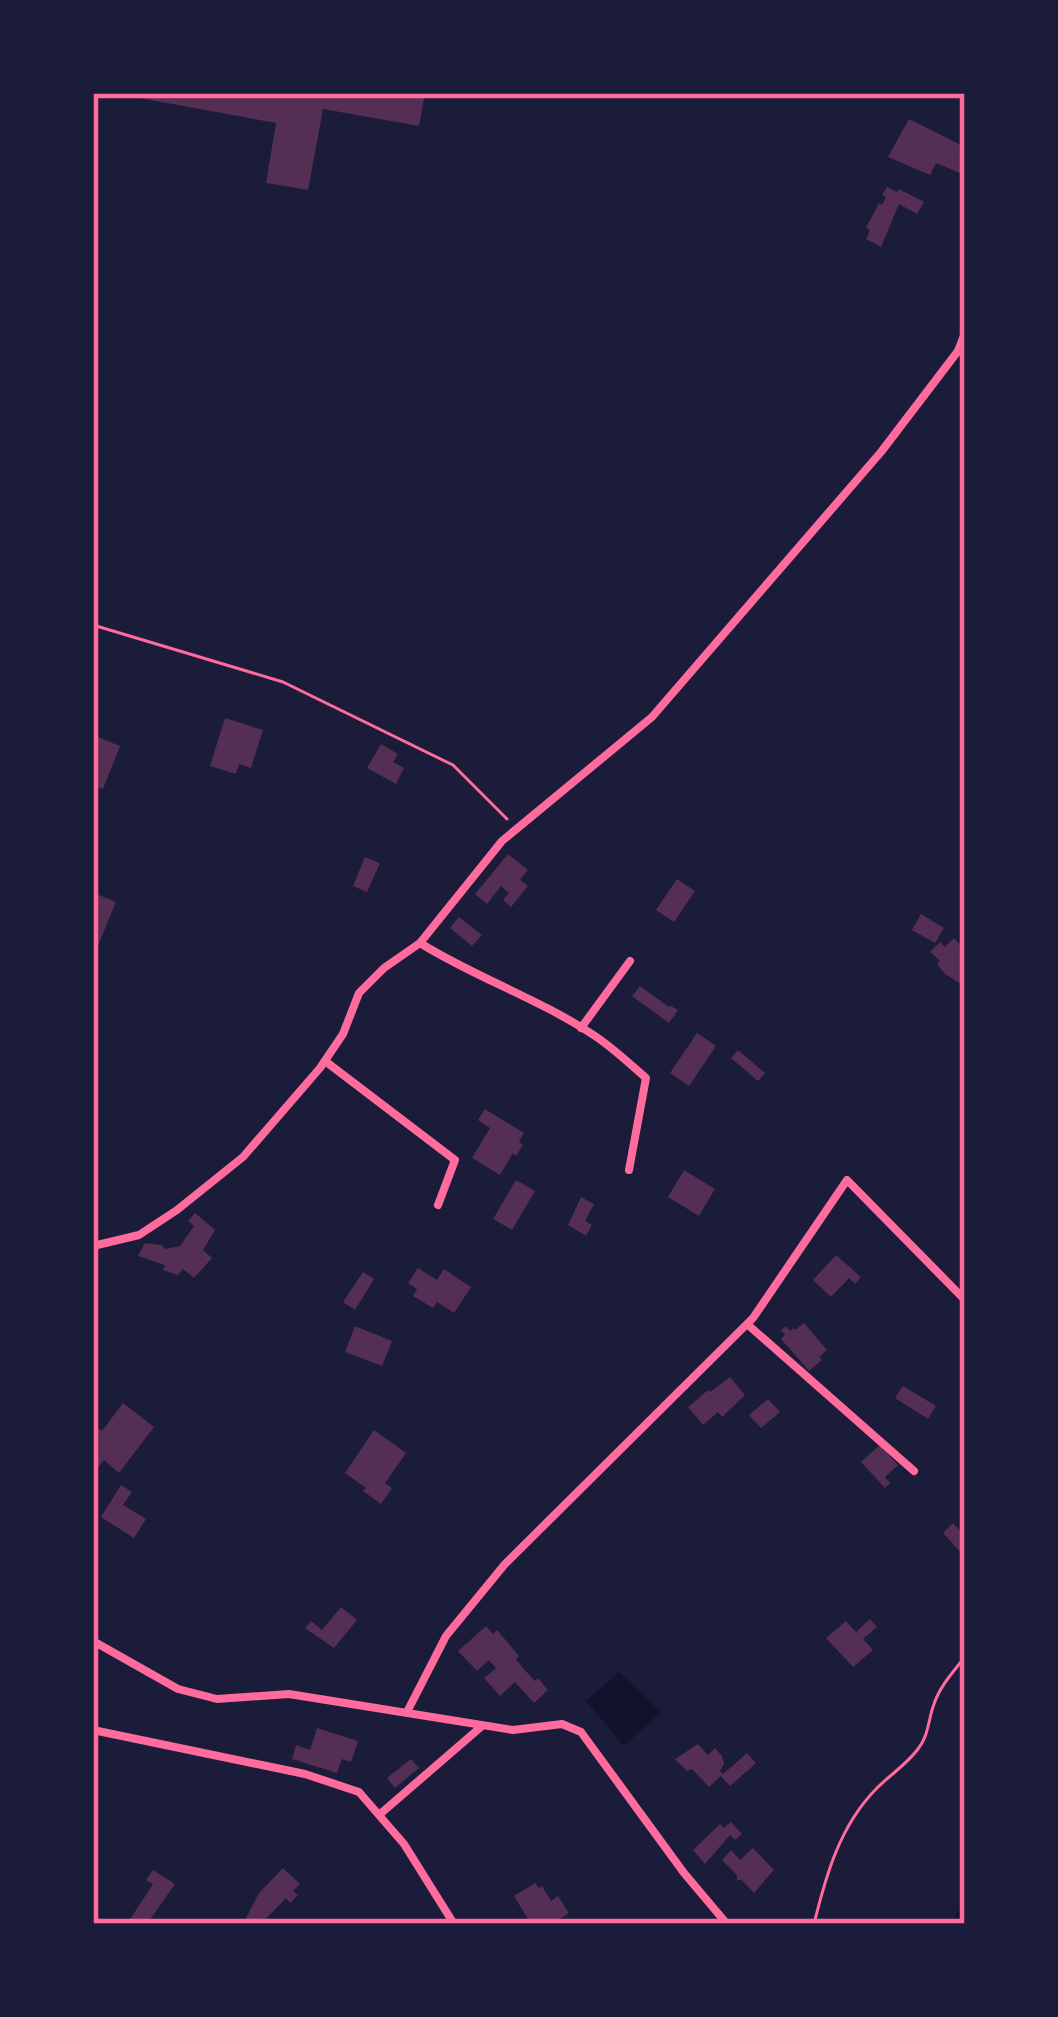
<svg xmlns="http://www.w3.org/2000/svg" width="1058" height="2017" viewBox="0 0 1058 2017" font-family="'Nunito Sans',sans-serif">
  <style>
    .water { fill: #12122b }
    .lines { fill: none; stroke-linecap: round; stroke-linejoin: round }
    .stream { stroke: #12122b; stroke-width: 4.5 }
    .building { fill: #542f53 }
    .path { stroke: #ff6b9d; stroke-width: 3 }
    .minor { stroke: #ff6b9d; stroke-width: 8 }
    .neatline { fill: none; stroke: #ff6b9d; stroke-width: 4.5 }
  </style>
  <rect width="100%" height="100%" fill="#1b1b3a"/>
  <path class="water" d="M619,1672L661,1712L624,1746L586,1701Z"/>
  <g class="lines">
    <path class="stream" d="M952,1924L965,1906"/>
  </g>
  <path class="building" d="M123,93H425L419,126L323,109L308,190L266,183L276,123L123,95Z
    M909,119L965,147V175L936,163L930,175L888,157Z
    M887,187L897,192L899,189L924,202L917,214L899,204L881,247L866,239L870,230L866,228L879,203L882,205L886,197L882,195Z
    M225,718L263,730L251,768L239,764L236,774L210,766Z
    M93,735L120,746L103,789L93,785Z
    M381,744L398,754L393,762L404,768L396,784L367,768Z
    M508,854L528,870L520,880L528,886L511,907L503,900L509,893L501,886L487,904L475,894Z
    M365,857L380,863L367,892L353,886Z
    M677,879L695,891L674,922L656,910Z
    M94,893L116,902L93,958V896Z
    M921,914L944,928L935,943L912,930Z
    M459,917L482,935L472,946L450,928Z
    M954,938L965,950V977L959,983L944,973L937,964L940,961L930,952L940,942L945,947Z
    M640,986L669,1007L671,1006L678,1010L669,1023L632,996Z
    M697,1033L716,1046L689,1086L670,1073Z
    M738,1050L765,1073L758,1081L731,1058Z
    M485,1109L524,1133L519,1142L523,1145L516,1156L513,1153L500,1175L472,1158L490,1128L478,1120Z
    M684,1170L715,1189L699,1216L668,1197Z
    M516,1180L535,1191L512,1230L493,1219Z
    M581,1197L594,1204L585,1221L592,1225L586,1236L568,1225Z
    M195,1213L215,1230L203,1250L212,1258L194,1278L183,1269L178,1275L163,1270L165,1265L138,1256L145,1243L161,1245L166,1249L180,1246L194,1226L188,1221Z
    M836,1255L861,1277L855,1284L849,1278L831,1297L813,1280Z
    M418,1268L437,1280L444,1269L471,1287L454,1313L437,1302L433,1308L413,1296L417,1289L408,1283Z
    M363,1272L374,1279L355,1310L343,1302Z
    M804,1323L827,1350L819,1357L822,1360L809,1371L781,1339L785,1335L781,1330L786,1326L790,1331L793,1328L795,1330Z
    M355,1326L392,1341L382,1366L345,1352Z
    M730,1377L745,1395L722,1417L718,1412L703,1425L688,1407L708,1390L710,1392Z
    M903,1386L936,1406L928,1419L895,1398Z
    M768,1399L780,1412L761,1428L749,1415Z
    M123,1403L154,1427L119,1473L104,1460L93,1474V1424L102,1431Z
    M374,1430L406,1453L385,1483L392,1488L381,1504L363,1491L366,1488L345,1473Z
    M880,1445L898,1465L885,1477L890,1483L885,1488L861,1462Z
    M121,1485L132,1492L123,1505L146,1519L134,1538L101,1517Z
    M953,1523L965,1536V1557L943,1533Z
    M341,1607L357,1620L334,1648L305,1628L311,1621L322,1630Z
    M870,1619L877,1627L863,1639L873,1650L853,1667L826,1638L846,1621L856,1632Z
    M486,1626L493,1634L497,1630L519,1656L516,1659L522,1667L535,1681L538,1678L548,1690L534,1703L515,1682L500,1696L484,1678L496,1668L489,1660L477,1671L458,1651Z
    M317,1728L358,1741L351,1762L342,1759L337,1773L292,1759L296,1745L310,1750Z
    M698,1744L708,1755L715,1748L722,1756L724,1764L720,1771L723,1774L747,1753L756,1763L730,1786L721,1776L709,1787L692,1769L687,1771L675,1759Z
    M411,1759L419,1768L395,1788L387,1778Z
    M731,1822L742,1834L735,1840L730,1835L705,1864L693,1850L720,1824L724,1828Z
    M753,1848L774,1870L754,1893L742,1880H737V1875L722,1860L731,1850L740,1860Z
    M283,1868L300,1884L293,1891L298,1895L290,1903L286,1898L261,1924H243L259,1893Z
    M153,1870L175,1884L147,1924H127L153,1884L146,1880Z
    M535,1883L539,1888L542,1886L551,1901L558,1896L569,1913L552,1924H531L514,1896Z"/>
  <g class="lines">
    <path class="path" d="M93,625L283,682L453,765L507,819
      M814,1924C826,1875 840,1825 877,1788C890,1775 907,1764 918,1749C929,1735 928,1720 934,1704C940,1686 953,1672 965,1657"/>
    <path class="minor" d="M420,943C476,978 540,999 595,1036C613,1048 630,1064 646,1078L629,1170
      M581,1028L630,961
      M325,1061L455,1160L438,1205
      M93,1246L139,1235L177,1210L243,1157L320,1068L343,1034L359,993L384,968L420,943L502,841L652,717L881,452L958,351L965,333
      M747,1324L914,1471
      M93,1641L178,1689L217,1699L289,1694L513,1730L562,1724L581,1732L684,1873L727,1924
      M407,1712L446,1636L505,1564L753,1318L847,1180L965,1300
      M93,1730L305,1774L359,1792L404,1844L454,1924
      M379,1815L482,1726"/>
  </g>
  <rect width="1058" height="2017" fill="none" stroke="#1b1b3a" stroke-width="192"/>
  <rect x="96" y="96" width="866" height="1825" class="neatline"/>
</svg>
